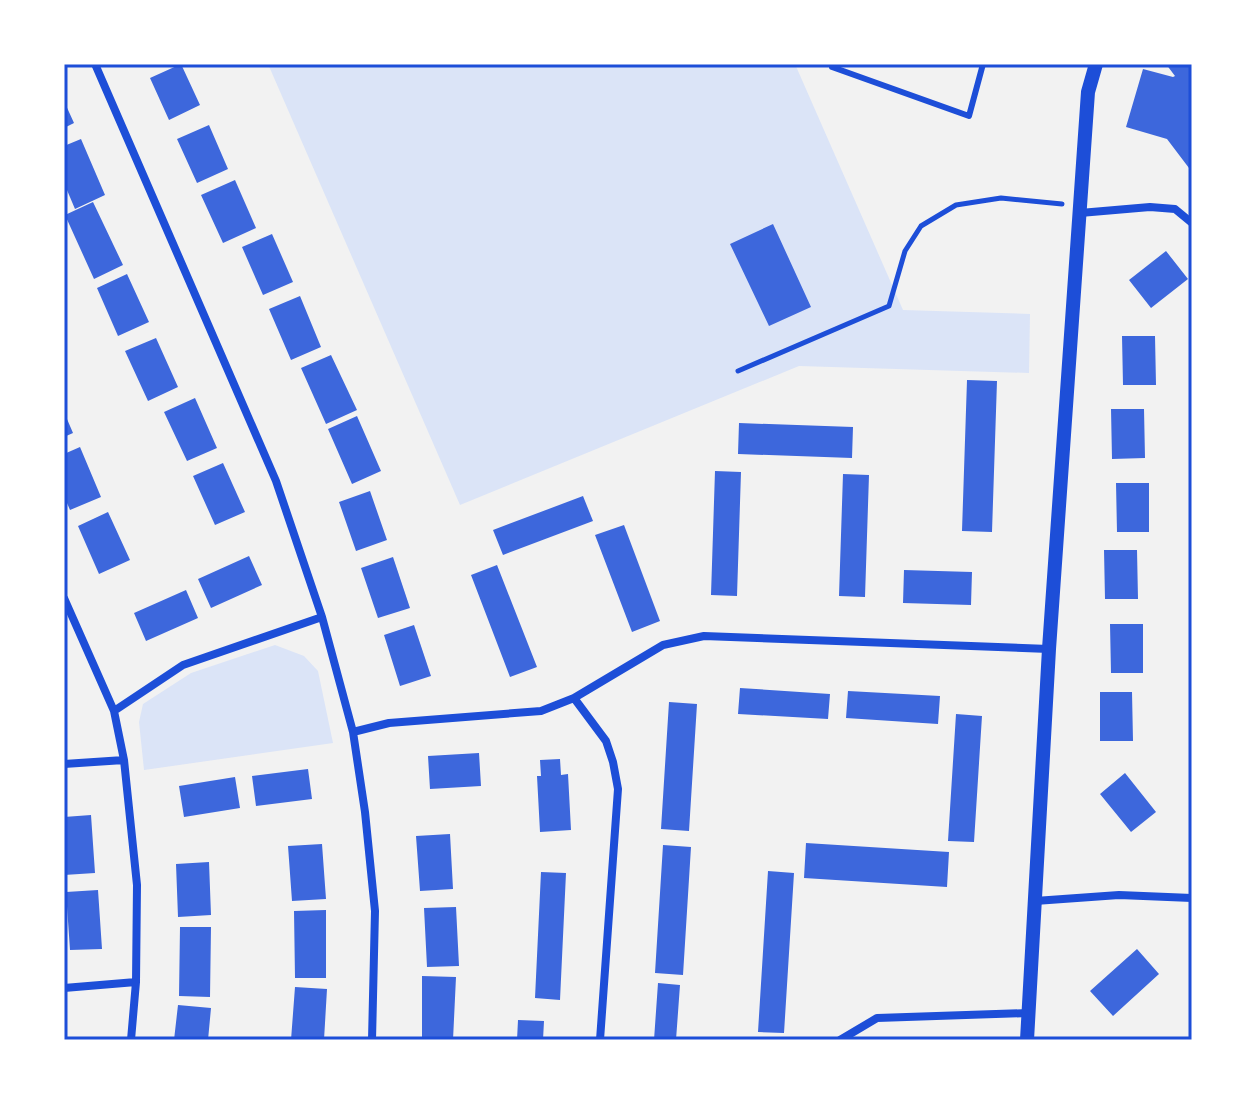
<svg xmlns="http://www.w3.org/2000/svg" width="1256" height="1104" viewBox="0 0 1256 1104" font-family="'Open Sans',sans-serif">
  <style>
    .green { fill: #dbe4f7 }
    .building { fill: #3d67dc }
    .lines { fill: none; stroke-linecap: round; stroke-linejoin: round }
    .path { stroke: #1d4ed8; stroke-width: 5 }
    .service { stroke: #1d4ed8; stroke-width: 6 }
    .minor { stroke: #1d4ed8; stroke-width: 8 }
    .tertiary { stroke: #1d4ed8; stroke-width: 14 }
    .neatline { fill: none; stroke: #1d4ed8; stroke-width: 3 }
  </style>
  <rect width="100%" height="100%" fill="#f2f2f2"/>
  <path class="green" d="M268,64H795L903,310L1030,314L1029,373L799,366L460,505Z
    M275,645L304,656L318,671L333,743L144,770L139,722L143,704L191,673Z"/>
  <path class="building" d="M181,64L200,105L169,120L150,78Z
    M1166,64H1192V172L1167,139L1126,127L1143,69L1173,77L1175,76Z
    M64,101L74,123L64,128Z
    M209,125L228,169L197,183L177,139Z
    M81,139L105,195L75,209L64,183V146Z
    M235,180L256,228L223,243L201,195Z
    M93,202L123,265L94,279L65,215Z
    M773,224L811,307L769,326L730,244Z
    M272,234L293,282L263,295L242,247Z
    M1166,251L1188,279L1151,308L1129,280Z
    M127,274L149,322L118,336L97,288Z
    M300,296L321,347L291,360L269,309Z
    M1122,336H1155L1156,385H1123Z
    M156,338L178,387L148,401L125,351Z
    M331,355L357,410L326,424L301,368Z
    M967,380L997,381L992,532L962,531Z
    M195,398L217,448L187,461L164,412Z
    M1111,409H1144L1145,458L1112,459Z
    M64,412L73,433L64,437Z
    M357,416L381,471L352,484L328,429Z
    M739,423L853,427L852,458L738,454Z
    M80,447L101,497L70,510L64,496V454Z
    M223,463L245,512L215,525L193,476Z
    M715,471L741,472L737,596L711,595Z
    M843,474L869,475L865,597L839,596Z
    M1116,483H1149V532H1117Z
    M370,491L387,540L356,551L339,502Z
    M583,496L593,521L503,555L493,530Z
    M108,512L130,560L99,574L78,526Z
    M624,525L660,621L632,632L595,535Z
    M1104,550H1137L1138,599H1105Z
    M249,556L262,585L211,608L198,579Z
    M393,557L410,608L378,618L361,568Z
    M497,565L537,667L510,677L471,575Z
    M904,570L972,572L971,605L903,603Z
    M186,590L198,618L146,641L134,613Z
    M1110,624H1143V673H1111Z
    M414,625L431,676L400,686L384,635Z
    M740,688L830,694L828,719L738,714Z
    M848,691L940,696L938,724L846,718Z
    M1100,692H1132L1133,741H1100Z
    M669,702L697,704L689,831L661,829Z
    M956,714L982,716L974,842L948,841Z
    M479,753L481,786L430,789L428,756Z
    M560,759L561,775L568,774L571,830L540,832L537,776H541L540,760Z
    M308,769L312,799L256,806L252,776Z
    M1125,773L1156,812L1131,832L1100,794Z
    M235,777L240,808L184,817L179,786Z
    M91,815L95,873L64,875V817Z
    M450,834L453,889L420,891L416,836Z
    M806,843L949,852L947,887L804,878Z
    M322,844L326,899L292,901L288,846Z
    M663,845L691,847L683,975L655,973Z
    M209,862L211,915L178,917L176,864Z
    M768,871L794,873L784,1033L758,1032Z
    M541,872L566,873L560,1000L535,998Z
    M98,890L102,949L70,950L66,892Z
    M456,907L459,966L427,967L424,908Z
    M326,910V978H295L294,911Z
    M180,927H211L210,997L179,996Z
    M1137,949L1159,974L1113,1016L1090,991Z
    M422,976L456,977L453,1040H422Z
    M658,983L680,985L676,1040H654Z
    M295,987L327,989L324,1040H291Z
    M178,1005L211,1008L208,1040H174Z
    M518,1020L544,1021L543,1040H517Z"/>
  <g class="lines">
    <path class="path" d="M738,371L889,306L905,251L921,226L956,205L1001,198L1062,204"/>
    <path class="service" d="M833,64L832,67L969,116L983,64"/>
    <path class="minor" d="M95,64L276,481L322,617L353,732L365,812L375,911L372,1040
      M1080,213L1150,207L1175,209L1192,223
      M64,598L114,711
      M574,698L606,741L613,762L618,789L600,1040
      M353,732L389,723L541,711L574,698L663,645L704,636L1049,649
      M124,760L137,885L136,982L131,1040
      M64,764L124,760L114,711L183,665L322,617
      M1035,901L1119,895L1192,898
      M64,988L136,982
      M840,1040L877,1018L1028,1013"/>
    <path class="tertiary" d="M1027,1040L1049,649L1088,92L1096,64"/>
  </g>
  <rect width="1256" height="1104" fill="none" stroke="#ffffff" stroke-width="132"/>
  <rect x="66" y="66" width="1124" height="972" class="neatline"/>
</svg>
